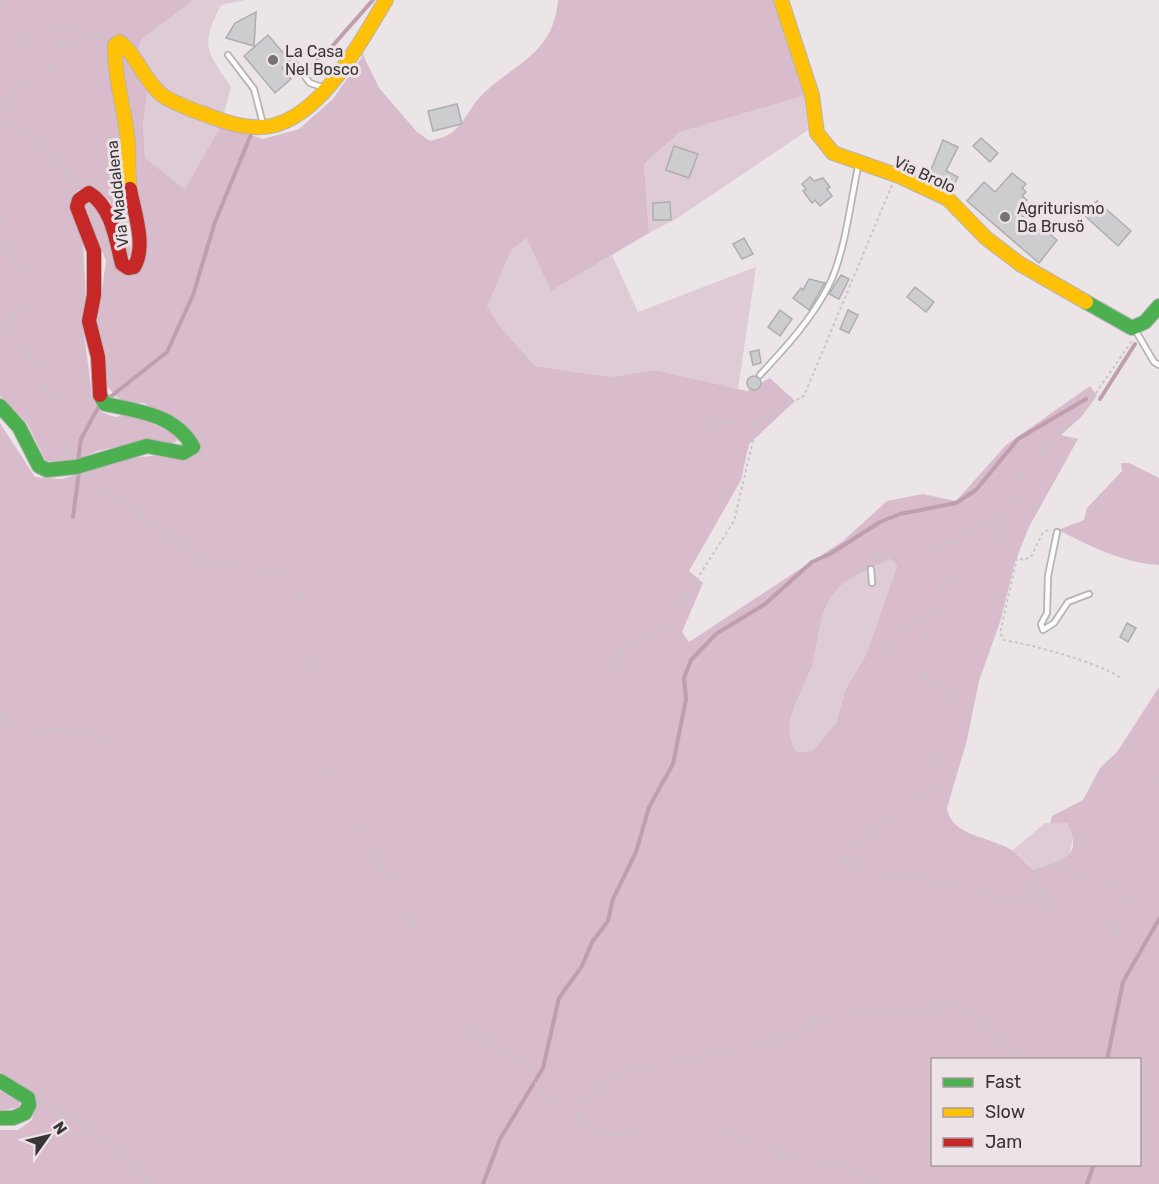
<svg xmlns="http://www.w3.org/2000/svg" width="1159" height="1184" viewBox="0 0 1159 1184" font-family="Rubik,sans-serif">
  <style>
    .green { fill: #dfcbd5 }
    .forest { fill: #d9bccb; fill-rule: evenodd }
    .lines { fill: none; stroke-linecap: round; stroke-linejoin: round }
    .stream { stroke: #bf9eae; stroke-width: 4 }
    .building { fill: #cdccce; stroke: #aeadaf; stroke-width: 1.5 }
    .lane-casing { stroke: #b7b3b5; stroke-width: 8 }
    .fast-casing { stroke: #b7b3b5; stroke-width: 16 }
    .slow-casing { stroke: #b7b3b5; stroke-width: 16 }
    .jam-casing { stroke: #b7b3b5; stroke-width: 16 }
    .path { stroke: #c8c5c7; stroke-width: 2; stroke-dasharray: 3 3; stroke-linecap: butt }
    .lane { stroke: #fcfbfc; stroke-width: 4.5 }
    .fast { stroke: #4caf50; stroke-width: 14 }
    .slow { stroke: #ffc107; stroke-width: 14 }
    .jam { stroke: #c62828; stroke-width: 14 }
    .poi-dot { fill: #777375; stroke: #ede3e7; stroke-width: 2 }
    .labels { text-anchor: middle; stroke-width: 6; stroke-linejoin: round; paint-order: stroke }
    .poi-label { font-size: 16px; fill: #393537; stroke: #ede3e7; text-anchor: start }
    .street-label { font-size: 16px; fill: #393537; stroke: #ede3e7 }
  </style>
  <rect width="100%" height="100%" fill="#ebe5e8"/>
  <path class="green" d="M194,0H245L221,5C200,47 206,49 231,87L221,125L185,189L145,158L143,124L148,87L134,65L142,39Z
    M804,96L808,130L676,219L649,233L644,164L680,132Z
    M526,238L551,291L612,255L638,312L756,267L738,389L655,370L611,377L535,366L500,326L487,307L511,251Z
    M890,559L897,566L866,655L846,688L836,723L812,751L797,752C776,725 806,690 813,662C820,636 818,610 838,589C849,576 874,567 890,559Z
    M1045,823H1067L1073,836L1069,857L1034,870L1013,850Z"/>
  <path class="forest" d="M0,0H194L142,39L136,56L117,37L108,46L109,68L120,105L131,256H126L110,201L93,186L78,190L72,197V214L83,243L86,297L82,319L92,395L101,412L115,417L131,413C147,422 162,427 177,437V441L170,444L143,441L97,451L71,462L46,461L27,423L0,396Z
    M558,0H774L804,96L680,132L644,164L649,233L551,291L526,238L511,251L487,307L500,326L535,366L611,377L655,370L747,391L770,378L795,401L749,444L741,480L689,571L703,583L682,632L689,642L843,541L887,501L923,494L956,501L1006,445L1090,386L1097,396L1081,417L1061,435L1078,439L1029,527L1015,562L1001,619L979,681L967,740L947,808C950,835 989,837 1010,849C1018,853 1026,864 1034,870C1060,859 1085,859 1067,823H1050L1052,816L1083,800L1100,768L1117,752L1159,687V1184H0V1130H18L32,1120L36,1102L30,1092L0,1072V423L35,477L62,479L130,458L162,455L180,460L198,453L196,440L144,403H126L114,395L108,387L97,325L106,261L85,205L92,200L130,271L140,227L131,107L119,55L123,50L148,87L143,124L145,158L185,189L221,125L263,139L299,129L333,99L362,57L356,40L379,88L417,132L430,141C436,139 443,138 448,135C460,128 466,116 474,104C495,77 531,64 548,35C554,24 557,13 558,0ZM890,559L897,566L866,655L846,688L836,723L812,751L797,752C776,724 806,690 813,662C820,636 818,610 838,589C849,576 874,567 890,559ZM932,1060H1140V1164H932Z
    M1121,463H1129L1159,478V565C1123,563 1090,546 1058,530L1084,520L1087,508L1122,471Z
    M0,1091L20,1100L19,1107L0,1111Z"/>
  <g class="lines">
    <path class="stream" d="M313,64L328,51L373,0
      M109,398L167,352L193,295L215,222L252,132
      M1100,399L1135,344
      M78,461L81,439L99,406
      M73,517L79,472
      M1107,1060L1123,982L1159,919
      M483,1184L500,1139L543,1068L559,998L582,966L592,942L608,921L613,899L636,852L649,807L673,764L686,699L684,678L691,660L716,634L765,604L812,562L830,554L880,522L900,514L956,503L976,490L1018,439L1086,399
      M1087,1184L1094,1164"/>
  </g>
  <path class="building" d="M256,12L254,46L226,38L235,23Z
    M268,35L290,61L282,68L291,79L275,93L244,56Z
    M457,104L462,124L433,131L428,111Z
    M981,138L998,153L990,162L973,146Z
    M943,140L958,147L946,171L958,177L952,189L928,177Z
    M674,146L698,154L689,178L666,170Z
    M1012,173L1026,184L1022,188L1026,192L1022,196L1027,200L1017,211L1039,230L1041,227L1057,240L1039,263L967,201L984,182L995,192Z
    M810,177L814,181L823,178L830,187L827,189L832,196L820,206L815,200L812,203L803,191L806,189L802,184Z
    M1097,201L1131,231L1118,246L1084,215Z
    M670,202L671,220H653V203Z
    M744,238L753,254L742,259L733,244Z
    M841,275L849,279L839,299L829,294Z
    M809,279L825,283L809,310L793,298L801,288L803,290Z
    M915,287L934,302L926,312L907,297Z
    M780,310L792,319L780,336L768,327Z
    M848,310L858,315L849,333L840,329Z
    M759,350L761,363L753,365L750,352Z
    M747 383a7 7 0 1 1 14 0a7 7 0 1 1-14 0Z
    M1127,623L1136,628L1128,642L1120,637Z"/>
  <g class="lines">
    <g class="lane-casing">
      <path id="lane" d="M228,55L254,89L263,124
        M295,64L310,83L322,87
        M1137,333L1154,362L1159,365
        M760,375C785,348 811,320 828,287C845,254 850,204 858,167
        M1057,532L1048,576L1047,613L1041,624L1043,630L1054,623L1068,602L1089,594
        M871,569L872,583"/>
    </g>
    <g class="fast-casing">
      <path id="fast" d="M1086,302L1132,328L1145,322L1159,306
        M0,406L19,427L39,466L47,470L76,467L147,446L183,453L193,447C176,415 138,411 105,404L100,395
        M0,1081L28,1098L29,1105L25,1113L13,1118H0"/>
    </g>
    <g class="slow-casing">
      <path id="slow" d="M781,0L812,95L817,133L833,153L899,176L948,199L986,238L1020,264L1086,302
        M130,189C127,174 129,158 128,142C125,109 114,78 115,45L119,42C132,48 146,83 162,95C176,105 196,111 212,117C230,124 252,130 271,126C323,115 360,42 386,0"/>
    </g>
    <g class="jam-casing">
      <path id="jam" d="M100,395L98,357L89,321L94,295V251L77,207L79,200L89,193C112,207 116,240 122,264L128,268L134,267C147,246 134,212 130,189"/>
    </g>
    <path class="path" d="M1,0L16,35L24,43H33L39,39L41,26L47,21L66,31L104,37
      M96,0L102,28L98,37
      M0,121L25,132L80,186
      M0,229C4,220 12,209 13,199C15,186 9,179 7,167C6,160 15,91 17,84C35,80 55,67 58,48L64,45L81,46L90,36
      M0,239L24,273L26,293L8,329L20,347L42,369L44,387L55,397L63,411L58,428L67,456
      M704,424L724,421L757,424
      M88,475L102,490L143,516L202,560L213,564L286,572L293,578L306,607L321,670L329,750L344,808L384,871L423,943L450,999L469,1030L530,1068L536,1084L546,1097L579,1118
      M991,521L1013,554L1023,560L1031,557L1043,532L1051,529
      M955,541L948,578L937,602L929,610L924,647L914,662L923,676L954,691L929,790L860,840L843,860L883,876L921,877L1012,901L1044,903
      M1017,558L1000,633L1004,640C1033,645 1098,662 1121,678
      M872,561L892,554L934,550L987,524L1000,513L1037,455L1081,415L1133,339
      M879,662L899,632L929,610
      M619,678L620,655L634,641L656,630L685,598L734,521L757,424L773,412L804,396L892,185
      M0,716L20,728L35,733L53,730L73,731L137,747
      M1053,1060L1044,1027L1051,981L1053,926L1037,883L1039,871L1060,863C1079,871 1099,891 1106,911C1109,920 1108,925 1114,934L1119,932L1122,916L1119,889L1126,846L1138,808L1159,777
      M40,1103C76,1114 126,1153 146,1184
      M875,1184L844,1166L823,1165L785,1155L737,1135L709,1127H648L616,1135L585,1127L579,1118L584,1103L605,1080L628,1072L748,1048L791,1035L818,1020L860,1011L960,1007L977,1014L1003,1044L1022,1060"/>
    <use href="#lane" class="lane"/>
    <use href="#fast" class="fast"/>
    <use href="#slow" class="slow"/>
    <use href="#jam" class="jam"/>
  </g>
  <g class="poi-dot">
    <circle cx="273" cy="60" r="6"/>
    <circle cx="1005" cy="217" r="6"/>
  </g>
  <g class="labels">
    <g class="poi-label">
      <text x="285" y="57">La Casa<tspan x="285" dy="18">Nel Bosco</tspan></text>
      <text x="1017" y="214">Agriturismo<tspan x="1017" dy="18">Da Brusö</tspan></text>
    </g>
    <g class="street-label">
      <text transform="translate(925 174) rotate(25)" y="6">Via Brolo</text>
      <text transform="translate(117 194) rotate(-96)" y="6">Via Maddalena</text>
    </g>
  </g>
  <rect x="931" y="1058" width="210" height="108" fill="#ede3e7" stroke="#a59da1" stroke-width="1.5"/>
  <rect x="943" y="1078" width="30" height="9" fill="#4caf50" stroke="#a59da1" stroke-width="1.5"/>
  <text x="985" y="1088" font-size="18" fill="#393537">Fast</text>
  <rect x="943" y="1108" width="30" height="9" fill="#ffc107" stroke="#a59da1" stroke-width="1.5"/>
  <text x="985" y="1118" font-size="18" fill="#393537">Slow</text>
  <rect x="943" y="1138" width="30" height="9" fill="#c62828" stroke="#a59da1" stroke-width="1.5"/>
  <text x="985" y="1148" font-size="18" fill="#393537">Jam</text>
  <g transform="translate(48 1136) rotate(56)" stroke="#ede3e7" stroke-width="4.5" paint-order="stroke">
  <path d="M0-4.5L10 22L0 15L-10 22Z" fill="#393537"/>
  <text y="-9" font-size="16" font-weight="bold" text-anchor="middle" fill="#393537">N</text>
  </g>
</svg>
